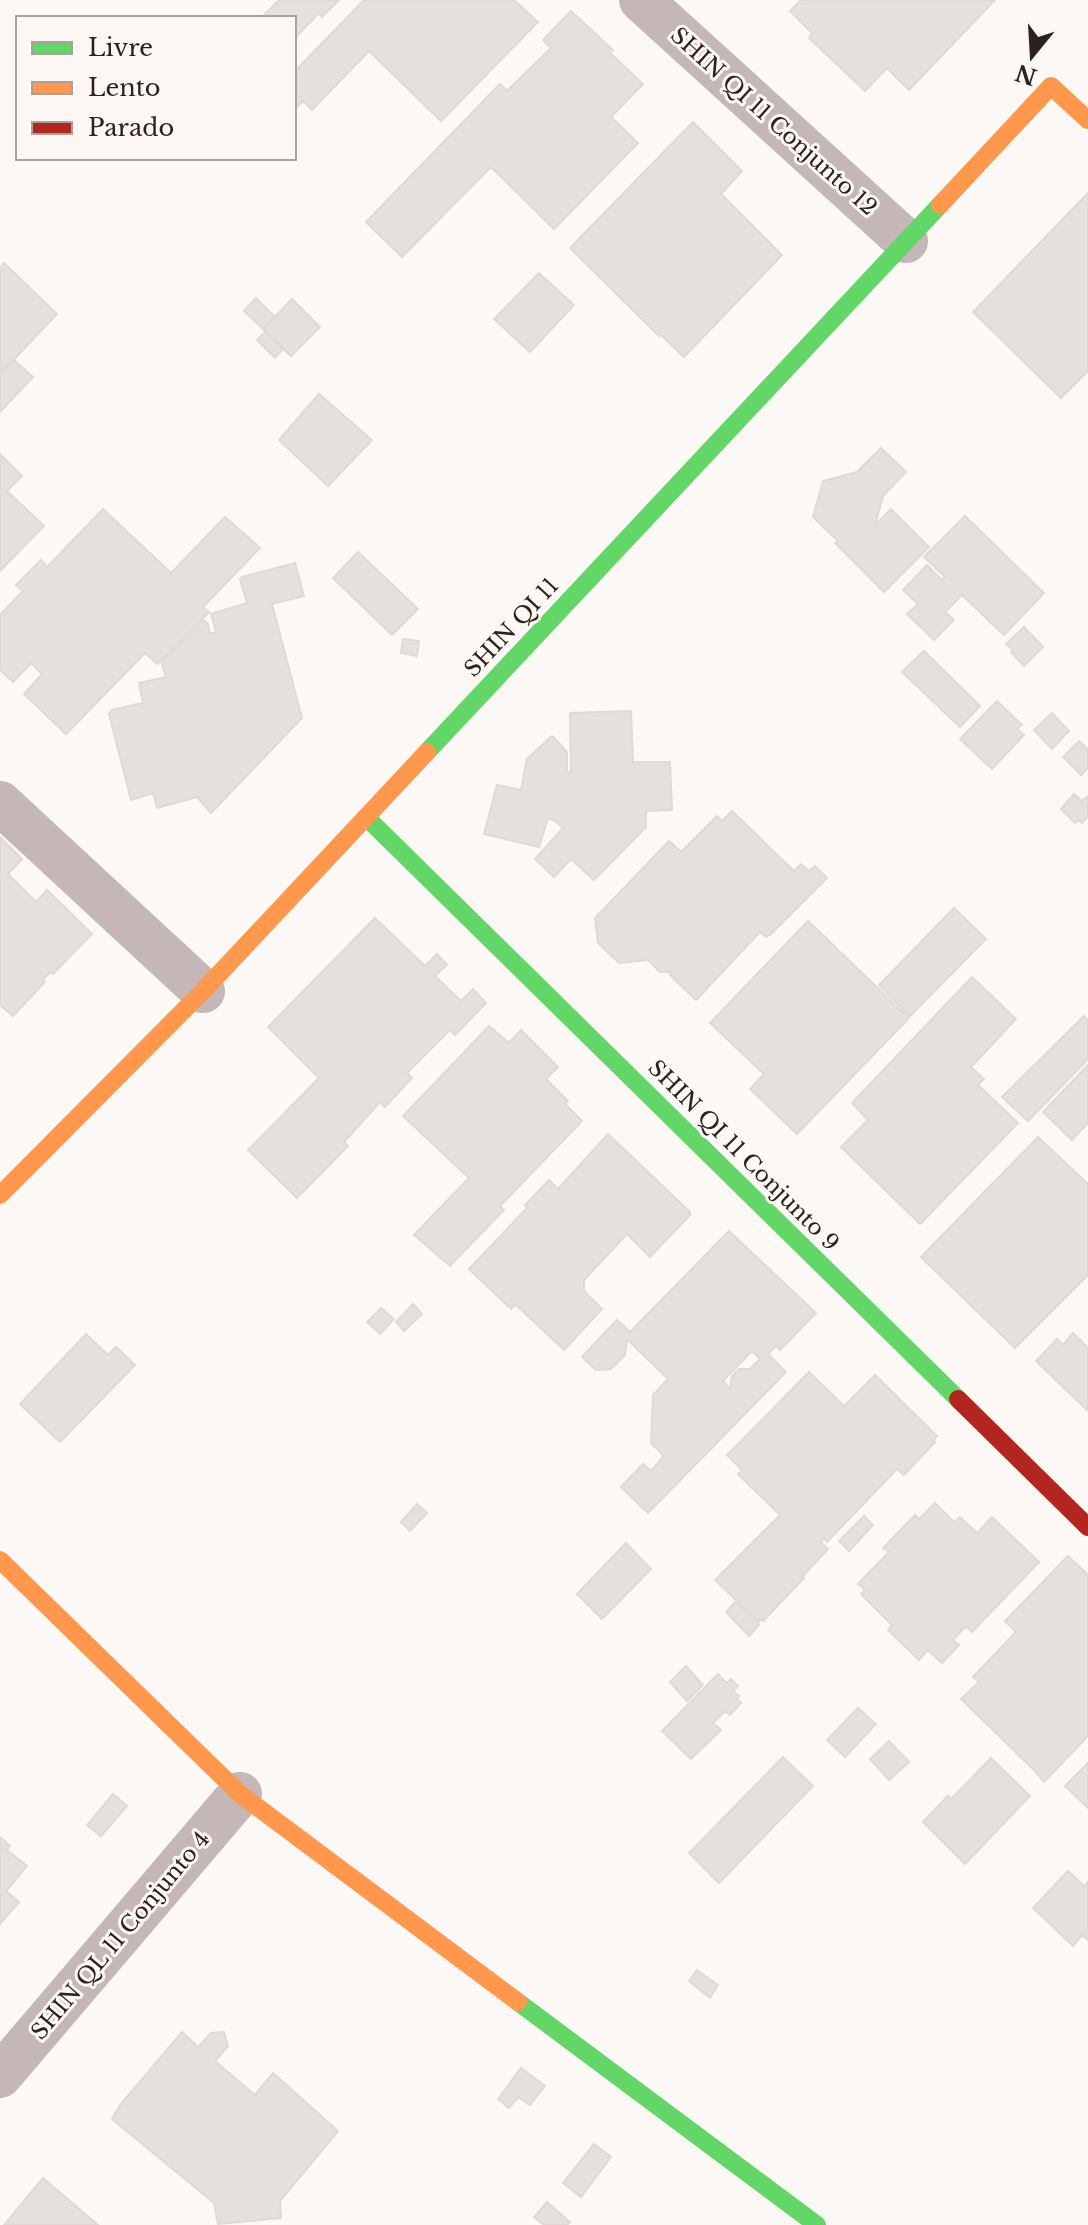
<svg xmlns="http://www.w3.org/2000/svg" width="1088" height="2225" viewBox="0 0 1088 2225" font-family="'Libre Baskerville',serif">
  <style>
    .building { fill: #e6e0dc; stroke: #e0d9d6; stroke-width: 2; fill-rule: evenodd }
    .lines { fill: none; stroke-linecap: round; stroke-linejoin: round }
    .street { stroke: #c5b6b7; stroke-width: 44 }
    .fast { stroke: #63d668; stroke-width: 18 }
    .slow { stroke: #ff974d; stroke-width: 18 }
    .jam { stroke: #b3261e; stroke-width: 18 }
    .labels { text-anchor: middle; stroke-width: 6; stroke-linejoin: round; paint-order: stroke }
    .street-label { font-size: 22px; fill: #2c211d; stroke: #fdf7f4 }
  </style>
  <rect width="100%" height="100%" fill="#fbf8f6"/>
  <path class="building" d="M279,0H339L322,17L319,13L294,39V18H261Z
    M364,0H514L538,22L441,121L369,51L312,110L303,101L294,110V72Z
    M801,0H995L909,90L887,68L865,91L809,38L812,33L790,11Z
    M571,11L613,50L610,53L643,84L611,117L638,143L554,229L491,167L402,257L366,222L500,84L507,91L551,48L543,40Z
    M693,122L742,171L721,194L782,255L684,357L661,335L659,336L570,248Z
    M1088,193V371L1061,398L973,312Z
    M4,263L57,314L0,374V268Z
    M539,273L574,305L530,352L494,319Z
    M256,298L275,317L263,329L244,311Z
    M292,299L320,327L291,356L263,329Z
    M265,332L283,349L275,358L257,340Z
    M14,360L33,377L0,412V374Z
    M319,394L372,440L328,486L279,440Z
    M881,448L906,472L883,496L875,525L891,509L929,547L884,592L835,543L838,541L813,517L823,481L857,472Z
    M0,454L22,476L7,491L44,526L0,571Z
    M103,509L171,573L225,517L260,548L203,607L209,612L161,661L157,664L145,653L66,734L24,694L42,674L31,663L13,682L0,670V615L23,591L16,585L41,560L47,567Z
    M965,516L1044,593L1004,635L962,595L945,612L954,620L934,640L907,614L918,604L903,590L927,565L942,580L945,577L924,557Z
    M358,552L418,609L392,635L333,578Z
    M295,563L304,596L272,604L302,718L211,813L197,797L157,808L153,793L131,800L109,714L112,710L143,703L139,683L166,677L161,661L202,619L208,624L210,634L216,632L211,614L247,603L240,579L242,577Z
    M1024,627L1043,647L1024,666L1011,652L1013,650L1006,644Z
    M403,639L419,641L417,656L401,653Z
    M924,651L980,706L960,727L902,672Z
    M997,701L1022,725L1017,729L1024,735L992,769L960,739Z
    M631,711L633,762H670L672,810L646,811V827L594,880L571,859L554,877L535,859L563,828L555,821L548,818L539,847L484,834L497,785L521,790L527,759L552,736L567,752V772H571L570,713Z
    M1052,713L1069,731L1052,749L1034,730Z
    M1079,741L1088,749V768L1081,775L1063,757Z
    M1074,794L1082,801L1088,796V816L1082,823L1079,820L1075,823L1061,809Z
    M732,811L794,871L801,864L809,871L815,866L827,878L770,935L769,934L766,937L760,932L696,1000L670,975L672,972H660L648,960L619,963L598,943L595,918L669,841L681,852L717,816L722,821Z
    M0,837L22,859L8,874L36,902L47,890L92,934L53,974L50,972L43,980L45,982L13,1016L0,1005Z
    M954,908L986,939L910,1016L879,985Z
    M375,918L425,966L437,954L447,965L435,976L461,1001L473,989L486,1003L455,1035L450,1030L407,1073L412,1078L385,1107L380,1102L344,1142L348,1146L297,1198L248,1150L319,1078L268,1027Z
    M808,921L909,1018L797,1134L750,1089L764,1074L710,1023Z
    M972,977L1016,1019L971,1067L984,1079L978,1085L1018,1123L920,1224L841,1147L868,1120L852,1103Z
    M1084,1016L1088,1020V1059L1028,1121L1002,1097Z
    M489,1026L509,1043L521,1030L558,1067L546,1079L568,1101L565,1104L582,1121L500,1206L504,1210L450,1266L414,1235L469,1178L403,1116Z
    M1088,1065V1123L1072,1140L1043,1112Z
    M608,1134L690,1212V1215L650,1257L627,1234L584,1280V1291L602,1309L564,1350L515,1304L511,1309L469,1269L527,1208L525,1205L549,1180L558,1189Z
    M1038,1137L1088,1184V1275L1015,1348L921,1257Z
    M729,1231L816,1313L780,1350L776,1346L768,1354L786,1372L648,1513L621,1487L643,1464L651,1471L664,1456L651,1443L653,1395L668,1379L627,1339L625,1355L611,1369L596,1370L582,1357L617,1320L630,1332ZM752,1351L760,1359L750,1369H739L732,1376L730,1389L723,1381Z
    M413,1304L422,1314L404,1331L396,1322Z
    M381,1308L394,1319L380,1334L367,1322Z
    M1073,1333L1088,1348V1411L1036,1361L1057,1339L1063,1345Z
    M86,1334L108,1355L116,1347L135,1365L60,1442L20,1404Z
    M809,1372L844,1406L875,1375L937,1436L933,1441L935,1442L904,1475L897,1469L827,1542L824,1538L821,1542L828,1549L802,1577L804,1578L763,1621L761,1619L759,1622L715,1580L780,1515L738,1474L742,1470L727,1455Z
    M935,1503L954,1522L960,1517L977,1533L992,1517L1039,1562L972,1632L966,1626L953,1640L959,1645L942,1663L928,1650L919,1660L888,1630L892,1625L861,1594L865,1590L858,1584L889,1552L883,1548L915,1515L919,1519Z
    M417,1504L427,1513L410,1531L401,1522Z
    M864,1516L873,1525L849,1551L839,1541Z
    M626,1543L651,1569L602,1619L577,1594Z
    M1068,1556L1088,1575V1736L1044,1782L1035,1771L961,1699L979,1682L973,1677L1016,1632L1005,1621Z
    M735,1602L759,1625L749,1636L726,1612Z
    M686,1666L703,1685L687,1701L670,1682Z
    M718,1674L726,1683L731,1679L738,1686L733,1691L739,1696L737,1699L741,1703L730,1715L725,1711L713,1723L721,1730L691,1759L662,1731Z
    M858,1708L876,1724L845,1757L827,1740Z
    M889,1741L909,1762L889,1780L870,1759Z
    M783,1757L813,1786L719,1883L689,1853Z
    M991,1758L1030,1796L965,1864L923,1822L948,1796L951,1799Z
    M1088,1763V1808L1065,1786Z
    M113,1794L127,1806L101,1836L87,1825Z
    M0,1837L10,1846L7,1850L27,1866L6,1891L19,1902L0,1924Z
    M1068,1871L1084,1886L1088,1882V1940L1082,1935L1073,1946L1033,1908Z
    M697,1970L718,1985L710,1998L689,1981Z
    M182,2032L198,2047L211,2033L224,2032L228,2046L215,2061L255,2095L273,2073L338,2131L280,2201L281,2218L218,2224L214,2203L112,2119L120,2105Z
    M521,2068L545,2086L530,2105L518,2097L509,2108L498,2099Z
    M594,2144L611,2157L581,2197L563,2183Z
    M43,2178L98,2225H4Z
    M547,2202L570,2222L567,2225H544L534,2217Z"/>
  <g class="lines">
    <path class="street" d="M641,0L906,241
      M0,803L203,991
      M0,2076L240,1794"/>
    <path class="fast" d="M427,752L940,205
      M366,817L958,1399
      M518,2002L817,2225"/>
    <path class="slow" d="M940,205L1051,86L1088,120
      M0,1195L203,991L427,752
      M0,1560L240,1794L518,2002"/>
    <path class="jam" d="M958,1399L1088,1527"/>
  </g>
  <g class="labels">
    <g class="street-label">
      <text transform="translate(774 121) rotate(42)" y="8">SHIN QI 11 Conjunto 12</text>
      <text transform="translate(511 627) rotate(-47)" y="8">SHIN QI 11</text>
      <text transform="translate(744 1155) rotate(45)" y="8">SHIN QI 11 Conjunto 9</text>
      <text transform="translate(120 1935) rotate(-50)" y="8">SHIN QL 11 Conjunto 4</text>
    </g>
  </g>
  <rect x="16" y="16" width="280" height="144" fill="#fdf7f4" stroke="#a9a19e" stroke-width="2"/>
  <rect x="32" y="42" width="40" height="12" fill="#63d668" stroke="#a9a19e" stroke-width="2"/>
  <text x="88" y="56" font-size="24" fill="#2c211d">Livre</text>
  <rect x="32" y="82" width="40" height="12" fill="#ff974d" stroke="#a9a19e" stroke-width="2"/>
  <text x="88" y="96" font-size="24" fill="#2c211d">Lento</text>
  <rect x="32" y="122" width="40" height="12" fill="#b3261e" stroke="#a9a19e" stroke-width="2"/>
  <text x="88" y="136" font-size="24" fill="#2c211d">Parado</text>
  <g transform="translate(1032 56) rotate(198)" stroke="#fdf7f4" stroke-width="6" paint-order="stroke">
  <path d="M0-6L14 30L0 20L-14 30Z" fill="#2c211d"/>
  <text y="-12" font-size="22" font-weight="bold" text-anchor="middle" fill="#2c211d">N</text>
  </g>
</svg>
